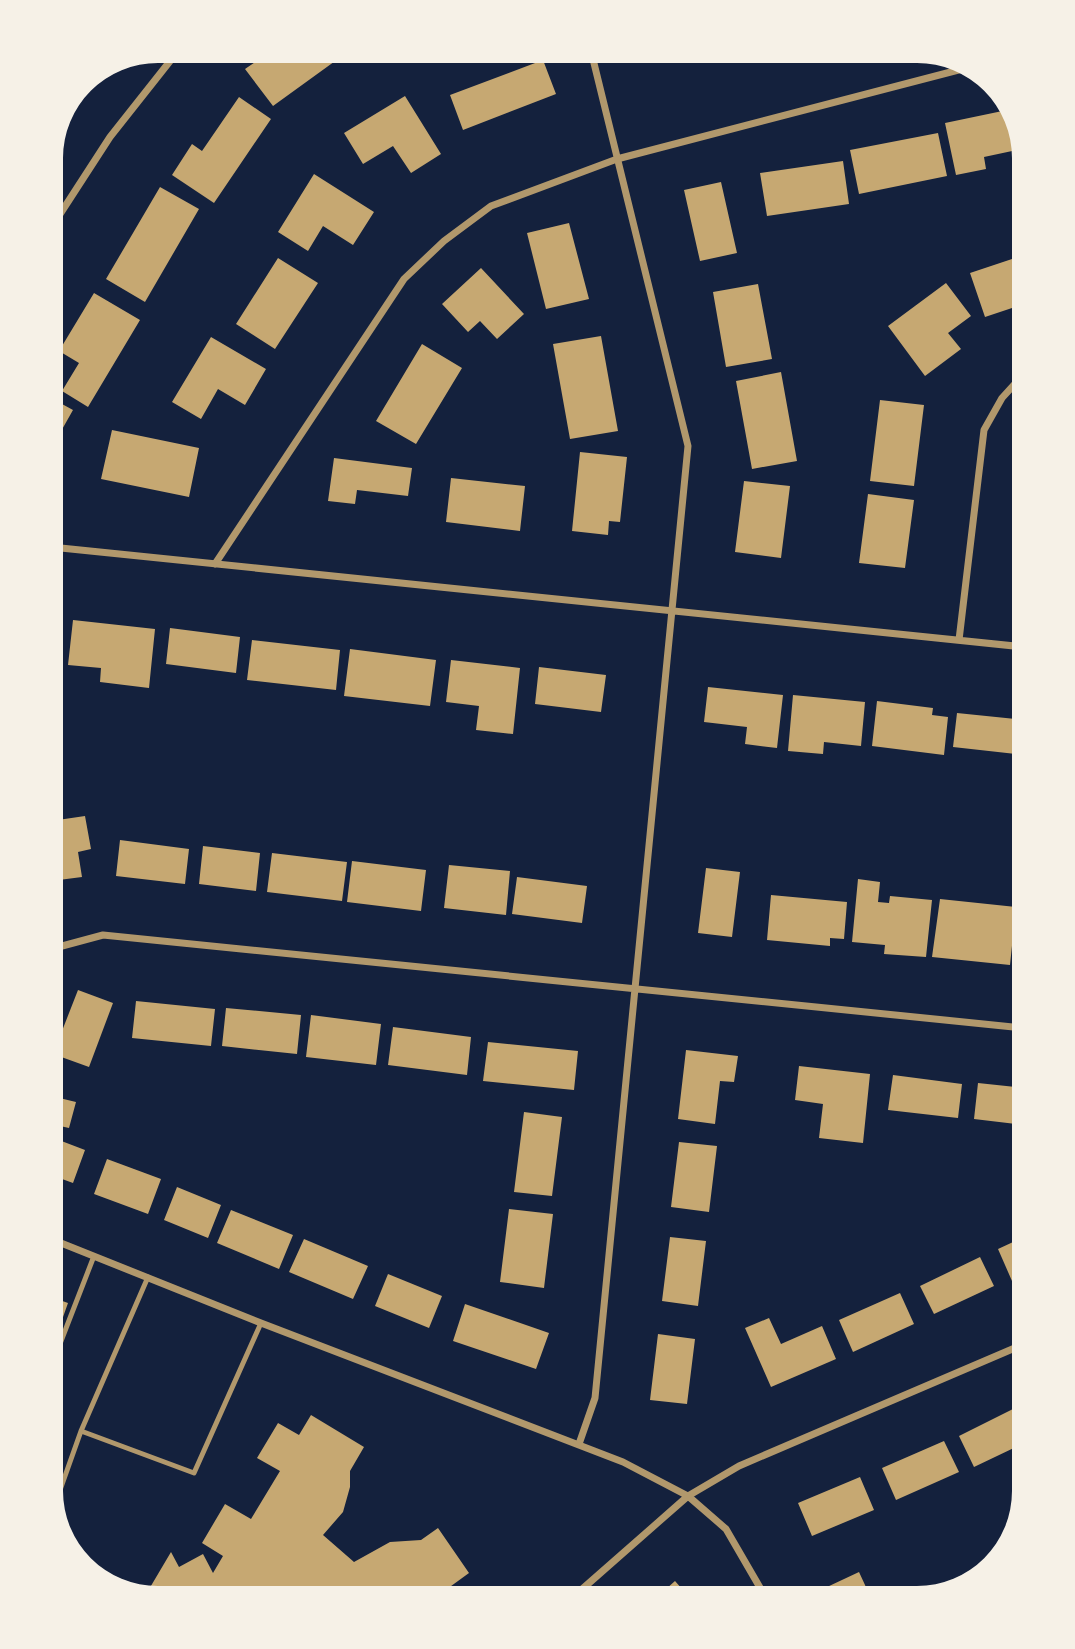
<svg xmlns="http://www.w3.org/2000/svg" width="1075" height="1649" viewBox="0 0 1075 1649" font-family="'DejaVu Sans',sans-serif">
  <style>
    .building { fill: #c6a872 }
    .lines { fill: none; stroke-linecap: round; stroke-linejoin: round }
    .service { stroke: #b1986c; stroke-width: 5 }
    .minor { stroke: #b1986c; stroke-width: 7 }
  </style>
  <rect width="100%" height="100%" fill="#14213d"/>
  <path class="building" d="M271,51H349L273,106L245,69Z
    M646,51H721V53L648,63Z
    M543,60L556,94L463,130L450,95Z
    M405,96L441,154L411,173L393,146L363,164L344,133Z
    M239,97L271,119L214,203L172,175L192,144L202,151Z
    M1012,109L1022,149L984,157L986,169L956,175L945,123Z
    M938,133L947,176L859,194L850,150Z
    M843,161L849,204L767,216L760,173Z
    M314,174L374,212L353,245L323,226L308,251L278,232Z
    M721,182L737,253L700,261L684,190Z
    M160,187L199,209L145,302L106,279Z
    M569,223L589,299L546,309L527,233Z
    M1024,255V304L985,317L970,273Z
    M278,258L318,283L275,349L236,324Z
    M481,268L524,314L497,339L480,321L468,332L442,304Z
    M946,283L971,316L948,333L961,349L925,376L888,326Z
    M758,284L772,359L726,367L713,292Z
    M94,293L140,320L88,407L62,391L79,363L59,351Z
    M601,336L618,431L570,439L553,344Z
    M211,337L266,369L245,405L218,389L201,419L172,402Z
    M422,344L462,368L416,444L376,421Z
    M781,372L797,461L752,469L736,381Z
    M51,398L73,410L51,449Z
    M880,400L924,405L914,486L870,481Z
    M112,430L199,448L189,497L101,479Z
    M580,452L627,457L620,522L609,521L608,535L572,531Z
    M334,458L412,468L408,496L357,490L355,504L328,501Z
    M451,478L525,486L520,531L446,522Z
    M744,481L790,486L781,558L735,552Z
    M868,494L914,500L905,568L859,563Z
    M73,620L155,629L149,688L100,682L101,668L68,665Z
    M170,628L240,637L236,673L166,664Z
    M252,640L340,650L336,690L247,680Z
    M350,649L436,660L430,706L344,696Z
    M451,660L520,668L513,734L476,730L479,706L446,702Z
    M539,667L606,675L601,712L535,704Z
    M708,687L783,695L777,748L745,744L747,727L704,722Z
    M793,695L865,702L861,746L824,742L823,754L788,751Z
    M877,701L933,708L932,715L948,717L944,755L872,746Z
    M957,713L1024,720V755L953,747Z
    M85,816L91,849L78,852L82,877L51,881V821Z
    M120,840L189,849L185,884L116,876Z
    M203,846L260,853L256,891L199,884Z
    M272,853L347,862L342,901L267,892Z
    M352,861L426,870L421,911L347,902Z
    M449,865L510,871L506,915L444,908Z
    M706,868L740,872L732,937L698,933Z
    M517,877L587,886L582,923L512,914Z
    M858,879L880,882L878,902L889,903L890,896L932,900L926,957L884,954L885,945L852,942Z
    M771,895L847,902L844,939L830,938V946L767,940Z
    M940,899L1016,907L1010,965L932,957Z
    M1021,922H1024V967L1016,966Z
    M78,990L113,1003L89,1067L53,1054Z
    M136,1001L215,1009L211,1046L132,1038Z
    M226,1008L301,1015L297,1054L222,1046Z
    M311,1015L381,1024L376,1065L306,1057Z
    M393,1027L471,1037L467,1075L388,1065Z
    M488,1042L578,1051L574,1090L483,1081Z
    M686,1050L738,1056L734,1082L720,1081L715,1124L678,1119Z
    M799,1066L870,1074L863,1143L819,1138L823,1104L795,1100Z
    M893,1075L962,1084L958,1118L888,1110Z
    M978,1083L1024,1088V1125L974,1119Z
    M51,1096L76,1102L69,1128L51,1124Z
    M524,1112L562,1117L552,1196L514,1192Z
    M51,1137L85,1150L73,1183L51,1175Z
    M679,1142L717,1146L709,1212L671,1207Z
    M107,1159L161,1179L148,1214L94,1194Z
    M177,1187L221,1205L208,1238L164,1220Z
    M509,1209L553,1214L544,1288L500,1282Z
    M231,1210L293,1235L279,1269L217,1243Z
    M670,1237L706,1241L698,1306L662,1301Z
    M1024,1237V1276L1012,1281L998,1249Z
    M304,1239L368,1266L353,1299L289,1272Z
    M980,1257L994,1286L934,1314L920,1286Z
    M388,1274L442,1296L429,1328L375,1306Z
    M900,1293L914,1324L853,1352L839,1320Z
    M51,1297L68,1303L51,1351Z
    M465,1304L549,1333L536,1369L453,1341Z
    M769,1318L781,1344L822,1326L836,1359L771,1387L745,1328Z
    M658,1334L695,1339L687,1404L650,1400Z
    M1021,1405L1024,1412V1443L974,1467L959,1436Z
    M311,1415L364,1447L350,1471V1487L343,1512L323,1535L354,1562L390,1542L421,1540L438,1528L469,1573L447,1589L453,1598H151L145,1596L171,1552L179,1567L203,1554L213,1573L223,1556L202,1543L225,1504L251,1519L280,1471L257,1458L278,1423L299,1435Z
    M944,1441L959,1472L896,1500L882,1468Z
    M860,1477L874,1510L812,1536L798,1503Z
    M859,1572L871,1598H833L827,1587Z
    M675,1581L690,1598H656Z"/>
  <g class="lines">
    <path class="service" d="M148,1277L81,1431L194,1473L261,1323
      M51,1367L94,1256
      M54,1507L81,1431"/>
    <path class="minor" d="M51,228L110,137L178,51
      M51,547L1024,647
      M215,564L404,279L444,241L491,206L617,159L970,67
      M959,640L984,430L1002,398L1024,374
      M51,949L103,935L1024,1028
      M51,1239L261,1323L623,1462L688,1496L726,1529L766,1598
      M579,1444L595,1398L688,446L591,51
      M572,1598L688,1496L739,1466L1024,1344"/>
  </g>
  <path d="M0 0H1075V1649H0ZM158 63H917A95 95 0 0 1 1012 158V1491A95 95 0 0 1 917 1586H158A95 95 0 0 1 63 1491V158A95 95 0 0 1 158 63Z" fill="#f6f1e7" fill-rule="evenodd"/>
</svg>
